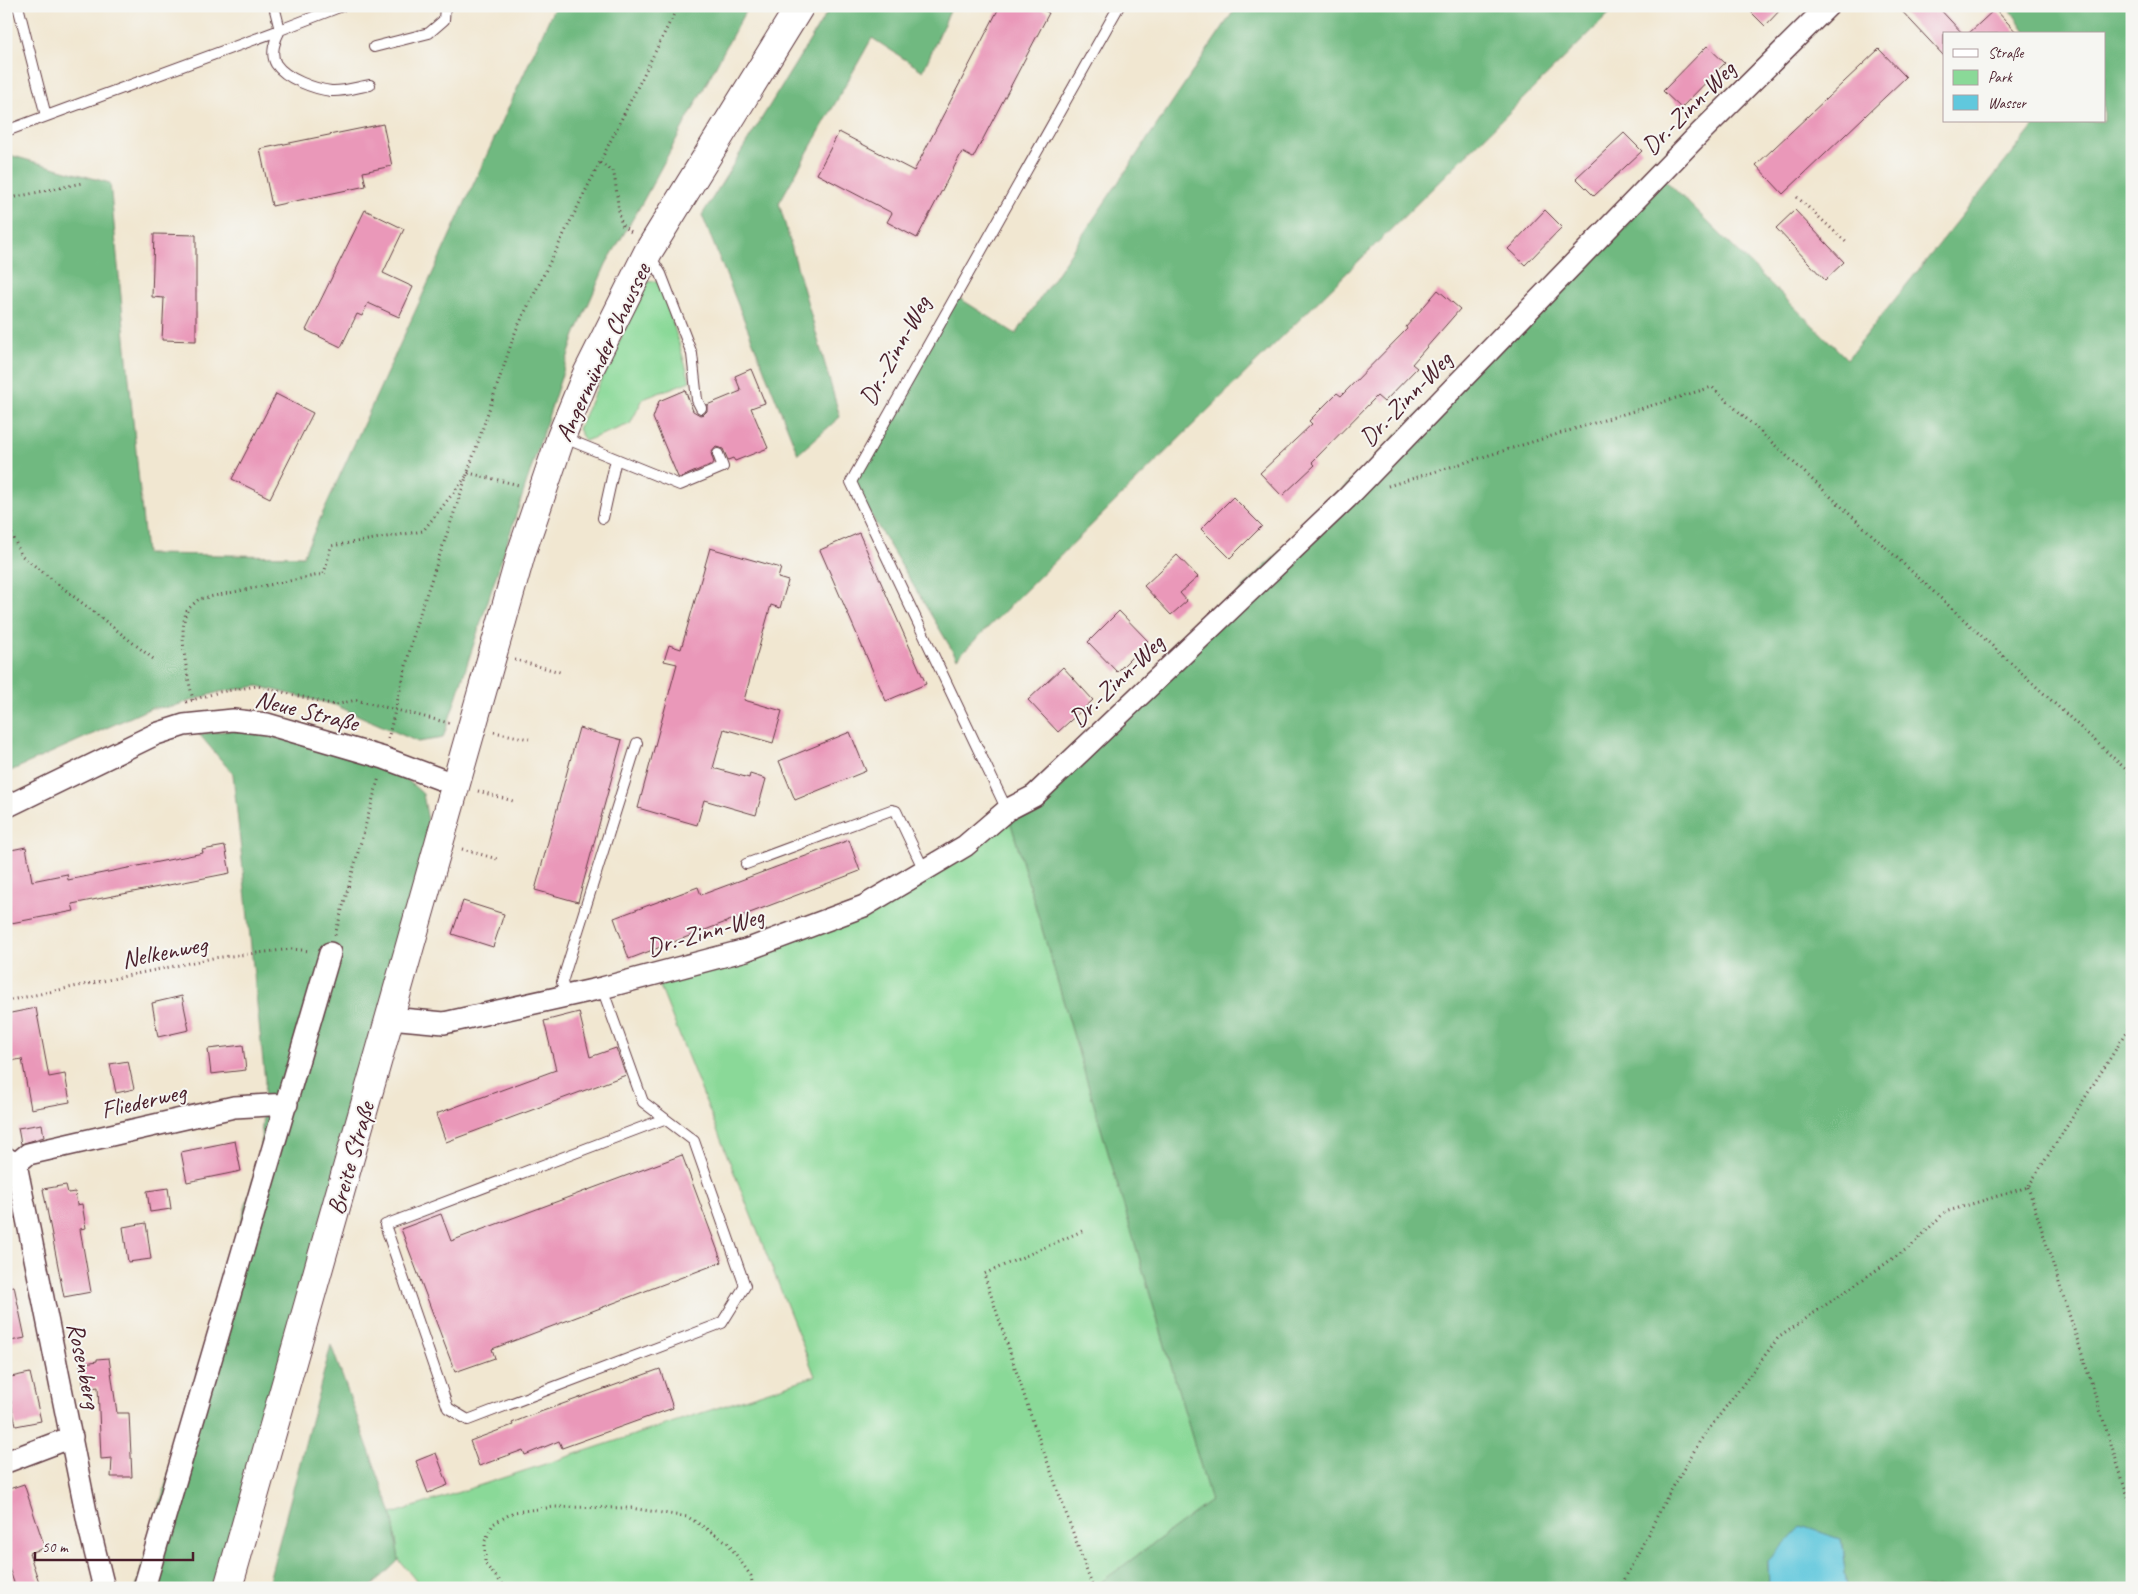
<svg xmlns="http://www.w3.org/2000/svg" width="2138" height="1594" viewBox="0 0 2138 1594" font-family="Caveat,sans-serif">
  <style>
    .green { fill: #8ad998; stroke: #6a7c62 }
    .forest { fill: #6fb980; stroke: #5c6c56 }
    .water { fill: #60c8dd; stroke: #557484 }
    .building { fill: #ea98b9 }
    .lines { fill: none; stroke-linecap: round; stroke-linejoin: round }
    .lane-casing { stroke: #633d44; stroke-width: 12 }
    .street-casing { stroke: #633d44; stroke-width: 24 }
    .secondary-casing { stroke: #633d44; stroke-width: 30 }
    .path { stroke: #633d44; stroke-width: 3; stroke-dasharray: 1 4; stroke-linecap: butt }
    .lane { stroke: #fff; stroke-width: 10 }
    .street { stroke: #fff; stroke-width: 21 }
    .secondary { stroke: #fff; stroke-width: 28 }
    .labels { text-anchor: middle; stroke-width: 4; stroke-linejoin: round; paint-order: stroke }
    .street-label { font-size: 25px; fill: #4a1f2b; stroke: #f6f6f2 }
  </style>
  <rect width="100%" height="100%" fill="#f6f6f2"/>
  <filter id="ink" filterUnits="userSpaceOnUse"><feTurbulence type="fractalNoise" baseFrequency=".02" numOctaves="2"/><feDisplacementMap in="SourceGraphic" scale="10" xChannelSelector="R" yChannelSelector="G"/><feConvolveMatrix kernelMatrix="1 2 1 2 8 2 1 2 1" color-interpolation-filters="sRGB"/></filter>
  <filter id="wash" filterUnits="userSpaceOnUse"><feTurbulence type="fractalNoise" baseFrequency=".0096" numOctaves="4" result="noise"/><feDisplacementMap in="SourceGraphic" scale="20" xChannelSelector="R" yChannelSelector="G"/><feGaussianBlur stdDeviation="1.12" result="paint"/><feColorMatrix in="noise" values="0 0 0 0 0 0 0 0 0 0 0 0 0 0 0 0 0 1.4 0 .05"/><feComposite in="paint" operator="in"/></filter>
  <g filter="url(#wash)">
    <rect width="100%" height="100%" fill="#f1e7d1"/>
    <path class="green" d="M657,281L662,286L690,381L643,399L630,424L585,441L578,429L647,282Z
      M1007,810L1211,1501L1093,1588H422L399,1560L392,1514L815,1376L655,974L864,906Z"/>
    <path class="forest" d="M555,6H748L641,205L606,264L575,335L443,738L418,742L335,705L258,686L219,692L171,707L151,708L6,773V154L110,183L146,554L303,556Z
      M831,6H952L923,71L872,38L779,203L840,417L798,454L702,215Z
      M1237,6H1617L957,658L851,482L956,296L1016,334Z
      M2008,6H2132V1588H1847L1841,1539L1768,1561L1769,1588H1093L1211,1501L1007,810L1034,796L1659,174L1847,359L2038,121H2104V34H2027Z
      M233,730L317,745L403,776L423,794L428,821L424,854L219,1588H136L260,1156L265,1081L233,774L199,734Z
      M331,1345L392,1514L399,1560L370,1588H267Z"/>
    <path class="water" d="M1801,1526L1841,1539L1847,1588H1769L1768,1561Z"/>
    <g id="blocks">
      <path class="building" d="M1000,6H1036L1049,13L973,158L962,152L917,238L887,222L892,213L817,174L839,132L914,171Z
        M1745,6H1784L1765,26Z
        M1897,6H1937L1963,34H1944V56Z
        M1995,9L2018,34H1968Z
        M1707,46L1725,63L1681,108L1663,91Z
        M1879,49L1906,77L1783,194L1756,165Z
        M383,124L392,166L363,172L366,186L272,206L260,149Z
        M1624,133L1642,151L1594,196L1576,178Z
        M365,210L404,229L383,273L413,287L399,317L368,303L362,316L357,314L341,347L306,330Z
        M1545,210L1562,227L1525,265L1508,249Z
        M1795,210L1844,262L1825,280L1776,228Z
        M154,234L196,235V341L162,340L164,298L152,297Z
        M1438,290L1460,309L1412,364L1417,368L1384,402L1377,396L1312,462L1315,465L1282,496L1260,473L1312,424L1309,421L1337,393L1341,396L1407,329L1406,327Z
        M751,369L765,403L751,408L768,448L735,461L733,458L728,460L723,449L716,447L711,453L714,463L680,478L678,477L653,418L659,401L685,390L693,411L700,415L704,414L707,411V405L741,391L735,376Z
        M276,394L313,413L270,498L232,479Z
        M1233,497L1262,526L1230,558L1201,529Z
        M859,533L926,684L886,701L820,550Z
        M710,548L781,568L778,578L788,581L780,608L771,605L744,700L782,711L773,743L724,729L713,768L749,778L750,774L766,779L756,815L704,800L697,825L638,808L677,664L664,661L669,645L681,649Z
        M1177,555L1198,577L1180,593L1187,601L1171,615L1144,586Z
        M1119,611L1148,641L1117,672L1088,642Z
        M1063,667L1093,700L1058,732L1028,700Z
        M579,728L622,740L578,902L535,890Z
        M850,732L866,771L795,800L779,761Z
        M849,840L860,871L629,959L614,918L698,887L701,895Z
        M225,846L230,873L72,904L74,911L6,924V851L26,847L32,881L67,874L68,880L203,853L202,850Z
        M463,901L504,914L493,947L452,934Z
        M182,996L189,1030L158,1037L152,1003Z
        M36,1008L49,1077L65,1074L70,1102L31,1109L22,1059L10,1061L6,1041V1014Z
        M579,1012L590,1057L616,1048L626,1075L446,1142L436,1114L556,1070L544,1021Z
        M243,1045L246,1070L211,1074L208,1049Z
        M128,1061L134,1089L116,1093L110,1064Z
        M42,1124L44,1137L21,1144L18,1128Z
        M235,1141L241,1171L187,1182L181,1152Z
        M682,1155L722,1262L492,1349L495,1358L455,1372L401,1229L441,1214L451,1241Z
        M66,1185L68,1193L75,1192L77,1205L82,1204L86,1228L80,1229L91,1292L64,1297L43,1189Z
        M168,1188L171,1209L150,1212L147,1191Z
        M146,1223L151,1259L128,1262L123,1227Z
        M14,1286L25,1338L6,1342V1287Z
        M109,1358L117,1413H129L132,1477H111L112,1458L101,1459L98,1387L84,1389L80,1364L97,1361V1359Z
        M660,1369L673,1408L562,1448L559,1441L525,1455L523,1450L479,1466L470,1441L513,1425L512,1423L529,1416Z
        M30,1373L41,1421L16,1426L6,1378Z
        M436,1453L448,1485L428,1493L416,1461Z
        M24,1484L45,1548L29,1553L39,1582L22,1588H16L6,1560V1490Z"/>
    </g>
  </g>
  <g filter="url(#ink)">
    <use href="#blocks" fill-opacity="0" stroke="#633d44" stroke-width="1"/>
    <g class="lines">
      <g class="lane-casing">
        <path id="lane" d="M18,6L46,116
          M274,6L280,30L342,6
          M280,30C275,39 270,54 276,64C286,79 315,89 331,91C343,92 358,87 370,85
          M374,47L429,33L444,20L445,6
          M6,131L280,30
          M650,256L661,274L692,354L697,400L701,408
          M562,437L680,485L723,467L718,454
          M603,518L616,459
          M1007,810L851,482L1119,6
          M746,864L891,810L896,811L924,870
          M602,988L643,1102L694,1141L745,1286L722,1323L468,1420L448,1408L385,1225L664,1119
          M566,996L562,982L637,743"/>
      </g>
      <g class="street-casing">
        <path id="street" d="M6,807L156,734L184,725L233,720L267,724L384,758L456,785
          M390,1018L444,1023L602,988L746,950L864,906L965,846L1007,810L1034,796L1347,498L1700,133L1828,6
          M6,1158L16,1164L89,1527L104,1588
          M16,1164L28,1154L234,1107L287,1104
          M6,1462L72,1437
          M144,1588L330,953"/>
      </g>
      <g class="secondary-casing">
        <path id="secondary" d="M228,1588L521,554L561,437L586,376L648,252L800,6"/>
      </g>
      <path class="path" d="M600,163L613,171C617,183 618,221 623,226C625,228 630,231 633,233
        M1797,197L1847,243
        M6,199L82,183
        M1388,486L1712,387L2132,775
        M6,520L21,555L156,661
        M515,660L560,672
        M193,700C188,678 178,635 186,613C188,608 195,603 199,599L324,574L331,546L423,531L469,473L519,485
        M186,702L219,692L258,686L335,705L356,700L449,723
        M494,732L529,739
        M388,739L416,625L516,330L678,6
        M478,791L513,801
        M462,849L497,859
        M335,935L379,777
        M6,1001L213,958L292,949L310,951
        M2028,1187L2132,1509
        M1082,1231L984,1274L1032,1419L1093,1588
        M506,1588L485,1564V1541L493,1524L514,1512L554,1507L631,1508L688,1517L727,1542L751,1576L753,1588
        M1620,1588L1666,1499L1700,1441L1778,1338L1911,1246L1945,1212L2028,1187L2132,1024"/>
      <use href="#lane" class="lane"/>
      <use href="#street" class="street"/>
      <use href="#secondary" class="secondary"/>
    </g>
  </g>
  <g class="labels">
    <g class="street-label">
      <text transform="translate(1688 107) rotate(-45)" y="9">Dr.-Zinn-Weg</text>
      <text transform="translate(894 350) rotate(-61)" y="9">Dr.-Zinn-Weg</text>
      <text transform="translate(602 352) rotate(-65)" y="9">Angermünder Chaussee</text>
      <text transform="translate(1405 398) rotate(-46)" y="9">Dr.-Zinn-Weg</text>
      <text transform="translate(1116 680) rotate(-44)" y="9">Dr.-Zinn-Weg</text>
      <text transform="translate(307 710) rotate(14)" y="9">Neue Straße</text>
      <text transform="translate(705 931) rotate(-16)" y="9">Dr.-Zinn-Weg</text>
      <text transform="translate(164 951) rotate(-11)" y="9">Nelkenweg</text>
      <text transform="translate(143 1100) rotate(-13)" y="9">Fliederweg</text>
      <text transform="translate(350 1158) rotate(-74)" y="9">Breite Straße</text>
      <text transform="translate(85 1365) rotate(78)" y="9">Rosenberg</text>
    </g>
  </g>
  <rect width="2138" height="1594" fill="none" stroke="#f6f6f2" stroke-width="25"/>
  <rect x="1943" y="32" width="162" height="90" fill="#f6f6f2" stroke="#b1a0a2"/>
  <rect x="1953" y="49" width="25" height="8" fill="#ffffff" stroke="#b1a0a2"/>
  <text x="1988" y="58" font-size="15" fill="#4a1f2b">Straße</text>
  <rect x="1953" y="70" width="25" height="15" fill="#8ad998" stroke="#b1a0a2"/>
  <text x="1988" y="82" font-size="15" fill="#4a1f2b">Park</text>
  <rect x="1953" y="95" width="25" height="15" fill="#60c8dd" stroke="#b1a0a2"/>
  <text x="1988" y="108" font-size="15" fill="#4a1f2b">Wasser</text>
  <path d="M35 1552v8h158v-8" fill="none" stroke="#4a1f2b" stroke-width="2.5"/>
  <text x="42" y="1552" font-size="15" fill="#4a1f2b" stroke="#f6f6f2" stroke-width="4" paint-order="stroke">50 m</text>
</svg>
